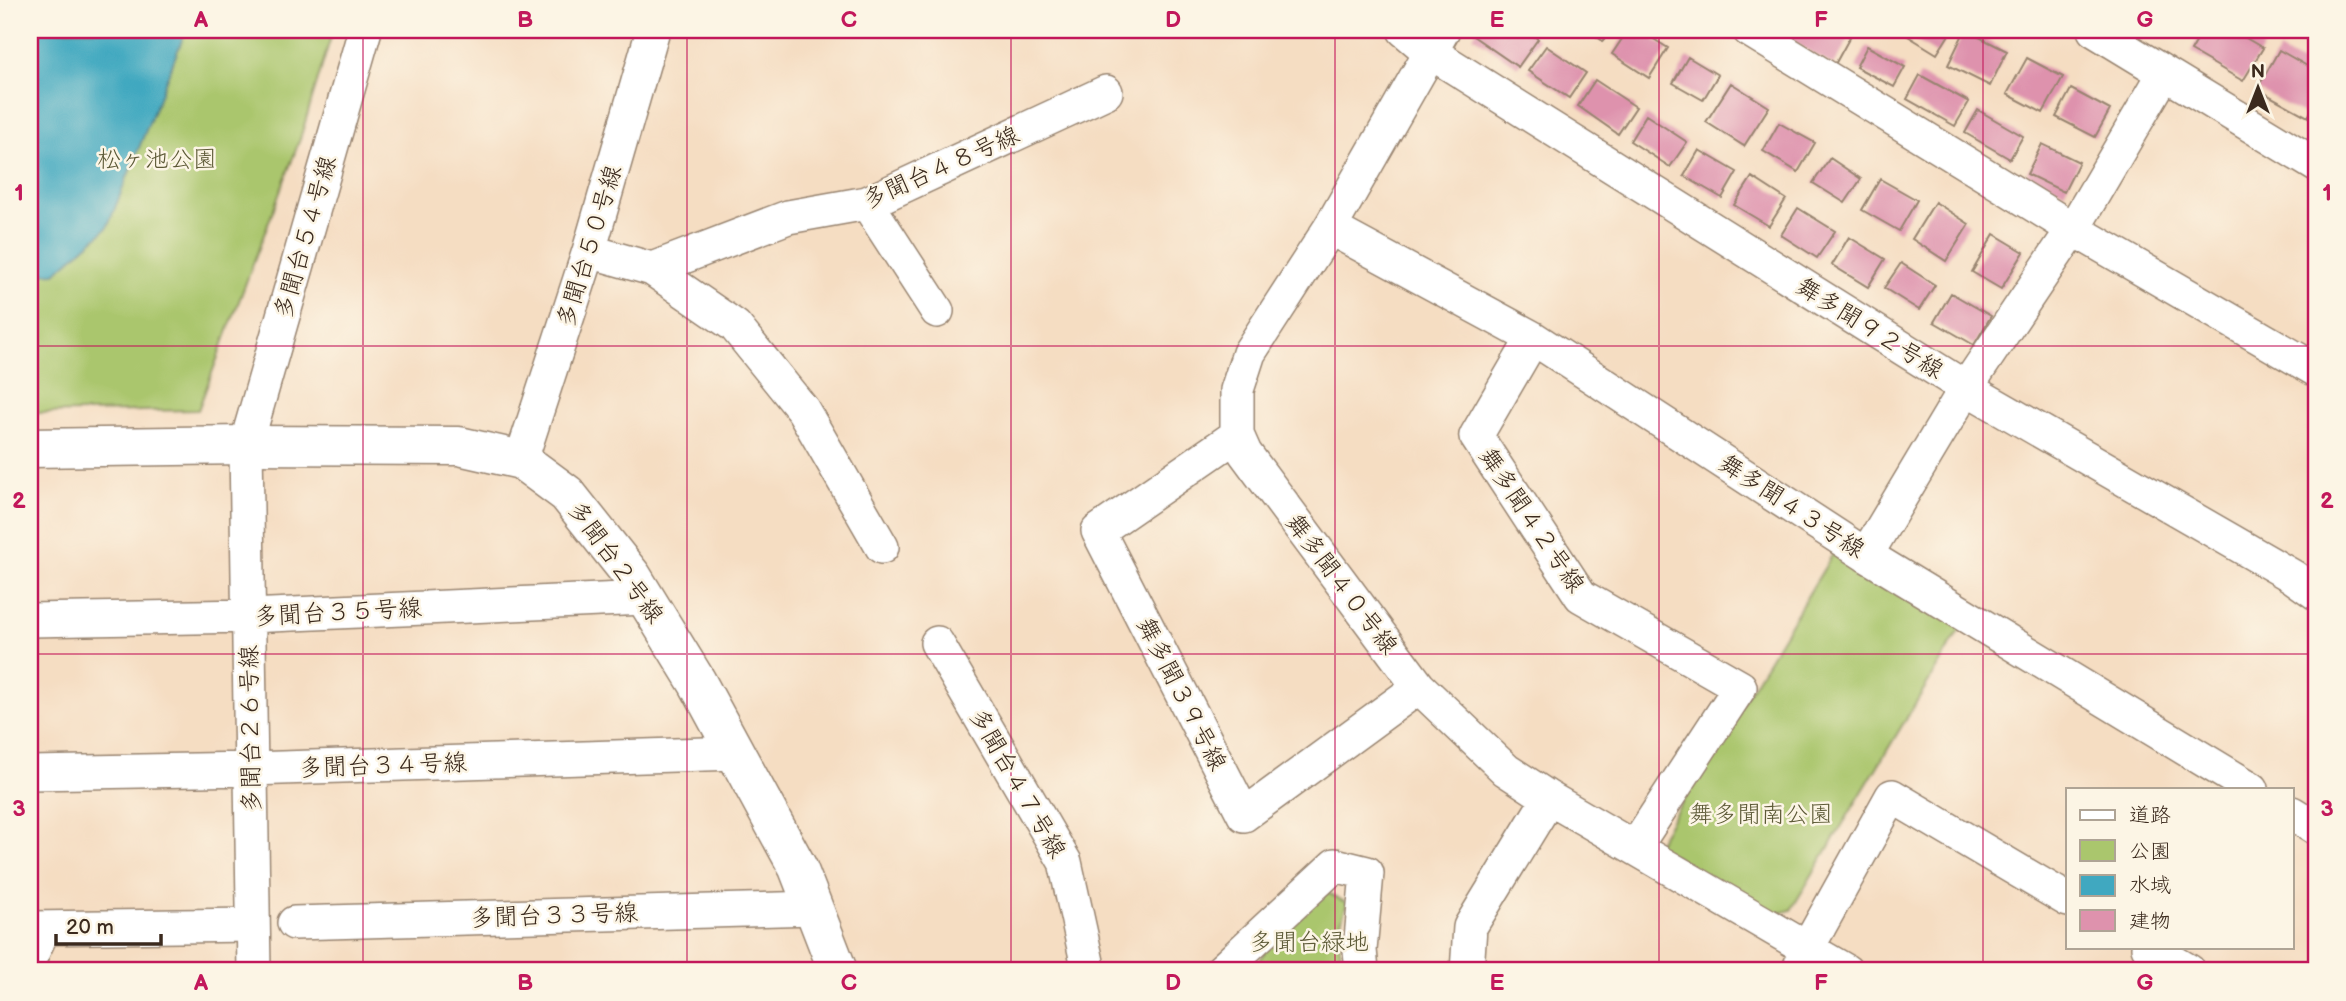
<svg xmlns="http://www.w3.org/2000/svg" width="2346" height="1001" viewBox="0 0 2346 1001" font-family="'Balsamiq Sans','Klee One',sans-serif">
  <style>
    .green { fill: #aac66d; stroke: #727846; stroke-width: 2 }
    .water { fill: #40a8c0; stroke: #3e696f; stroke-width: 2 }
    .building { fill: #de92ad }
    .lines { fill: none; stroke-linecap: round; stroke-linejoin: round }
    .minor-casing { stroke: #988470; stroke-width: 36 }
    .tertiary-casing { stroke: #988470; stroke-width: 41 }
    .minor { stroke: #fff; stroke-width: 33 }
    .tertiary { stroke: #fff; stroke-width: 38 }
    .grid { fill: none; stroke: #c2185b; stroke-width: 2; stroke-opacity: 0.55 }
    .labels { text-anchor: middle; stroke-width: 5; stroke-linejoin: round; paint-order: stroke }
    .park-label { font-size: 24px; fill: #5c5936; stroke: #fcf5e5 }
    .street-label { font-size: 24px; fill: #3b2a1e; stroke: #fcf5e5 }
    .neatline { fill: none; stroke: #c2185b; stroke-width: 2.5 }
    .grid-label { font-size: 23px; text-anchor: middle; font-weight: bold; fill: #c2185b }
  </style>
  <rect width="100%" height="100%" fill="#fcf5e5"/>
  <filter id="ink" filterUnits="userSpaceOnUse"><feTurbulence type="fractalNoise" baseFrequency=".0143" numOctaves="2"/><feDisplacementMap in="SourceGraphic" scale="14" xChannelSelector="R" yChannelSelector="G"/><feConvolveMatrix kernelMatrix="1 2 1 2 8 2 1 2 1" color-interpolation-filters="sRGB"/></filter>
  <filter id="wash" filterUnits="userSpaceOnUse"><feTurbulence type="fractalNoise" baseFrequency=".00686" numOctaves="4" result="noise"/><feDisplacementMap in="SourceGraphic" scale="28" xChannelSelector="R" yChannelSelector="G"/><feGaussianBlur stdDeviation="1.57" result="paint"/><feColorMatrix in="noise" values="0 0 0 0 0 0 0 0 0 0 0 0 0 0 0 0 0 1.4 0 .05"/><feComposite in="paint" operator="in"/></filter>
  <g filter="url(#wash)">
    <rect width="100%" height="100%" fill="#f5ddc2"/>
    <path class="green" d="M30,30H333L300,139L198,410L30,413Z
      M1836,549L1962,626L1791,910L1771,916L1656,845Z
      M1324,891L1347,903L1338,932L1343,971H1253L1277,932Z"/>
    <path class="water" d="M30,30H186L107,228L55,273L30,274Z"/>
    <g id="blocks">
      <path class="building" d="M1477,30H1525L1538,39L1518,67L1473,36Z
        M1587,30H1611L1603,41Z
        M1628,30H1639L1668,48L1649,78L1612,54Z
        M1796,30H1837L1850,37L1834,66L1790,40Z
        M1905,30H1952L1937,54L1903,33Z
        M1965,30L2007,51L1990,86L1948,65Z
        M2203,30H2232L2263,48L2243,81L2191,51Z
        M2298,30H2316V40Z
        M1546,46L1586,73L1569,98L1528,71Z
        M1867,46L1905,67L1894,87L1856,67Z
        M2279,50L2316,71V102L2308,117L2257,89Z
        M1688,57L1718,75L1703,100L1673,83Z
        M2027,58L2063,77L2043,113L2007,94Z
        M1920,75L1969,102L1955,126L1907,99Z
        M1595,80L1636,107L1618,134L1578,106Z
        M1731,83L1769,107L1744,146L1706,122Z
        M2071,89L2110,110L2095,137L2056,117Z
        M1978,110L2023,136L2010,159L1965,133Z
        M1646,115L1687,142L1670,167L1630,141Z
        M1779,123L1815,143L1798,172L1763,151Z
        M2042,144L2079,162L2064,192L2027,174Z
        M1699,150L1737,172L1722,198L1684,176Z
        M1830,158L1861,179L1845,203L1813,183Z
        M1752,177L1786,199L1769,226L1734,205Z
        M1880,179L1917,200L1899,231L1862,210Z
        M1935,202L1969,224L1946,261L1912,239Z
        M1798,208L1835,231L1817,258L1781,235Z
        M1994,234L2024,252L2001,289L1972,272Z
        M1849,237L1885,259L1868,287L1832,265Z
        M1901,263L1935,285L1919,310L1884,288Z
        M1951,293L1991,316L1974,345L1934,322Z"/>
    </g>
  </g>
  <g filter="url(#ink)">
    <use href="#blocks" fill-opacity="0" stroke="#988470" stroke-width="2"/>
    <g class="lines">
      <g class="minor-casing">
        <path id="minor" d="M1404,30L1430,52L1966,388L2292,576L2316,593
          M1443,30L1330,228L1249,353L1237,390V435L1245,453L1419,687L1506,770L1549,798L1846,971
          M1749,30L2073,229L2316,370
          M2094,30L2316,165
          M867,203L937,311
          M1330,228L1533,338L1866,555L2252,789
          M589,251L652,269L735,326L803,410L882,547
          M652,269L788,217L867,203L1106,92
          M1533,338L1476,436L1581,596L1740,687L1635,847
          M1237,435L1098,531L1244,815L1419,687
          M521,460L589,251L653,30
          M1866,555L1966,388L2073,229L2164,74
          M30,620L249,616L645,598
          M937,643L1065,862L1089,971
          M30,773L251,769L736,753
          M2292,813L2316,828
          M294,923L814,908
          M30,928L253,925
          M2148,947L2189,971
          M30,958L44,928
          M254,971L246,445L365,30
          M1221,971L1335,865L1367,873L1360,950L1362,971
          M1467,971L1470,927L1549,798
          M1798,971L1808,947L1892,796L2068,900"/>
      </g>
      <g class="tertiary-casing">
        <path id="tertiary" d="M30,448L246,445L459,446L521,460L567,494L632,576L697,682L798,868L838,971"/>
      </g>
      <use href="#minor" class="minor"/>
      <use href="#tertiary" class="tertiary"/>
    </g>
  </g>
  <path class="grid" d="M363,30V971M687,30V971M1011,30V971M1335,30V971M1659,30V971M1983,30V971M30,346H2316M30,654H2316"/>
  <g class="labels">
    <g class="park-label">
      <text x="157" y="167">松ヶ池公園</text>
      <text x="1761" y="822">舞多聞南公園</text>
      <text x="1309" y="950">多聞台緑地</text>
    </g>
    <g class="street-label">
      <text transform="translate(941 167) rotate(-24)" y="8">多聞台４８号線</text>
      <text transform="translate(305 237) rotate(-74)" y="8">多聞台５４号線</text>
      <text transform="translate(589 246) rotate(-73)" y="8">多聞台５０号線</text>
      <text transform="translate(1870 328) rotate(32)" y="8">舞多聞９２号線</text>
      <text transform="translate(1792 506) rotate(33)" y="8">舞多聞４３号線</text>
      <text transform="translate(1532 520) rotate(56)" y="8">舞多聞４２号線</text>
      <text transform="translate(616 562) rotate(54)" y="8">多聞台２号線</text>
      <text transform="translate(1342 584) rotate(53)" y="8">舞多聞４０号線</text>
      <text transform="translate(338 612) rotate(-3)" y="8">多聞台３５号線</text>
      <text transform="translate(1182 694) rotate(63)" y="8">舞多聞３９号線</text>
      <text transform="translate(250 729) rotate(-91)" y="8">多聞台２６号線</text>
      <text transform="translate(383 765) rotate(-2)" y="8">多聞台３４号線</text>
      <text transform="translate(1018 783) rotate(60)" y="8">多聞台４７号線</text>
      <text transform="translate(554 915) rotate(-2)" y="8">多聞台３３号線</text>
    </g>
  </g>
  <rect width="2346" height="1001" fill="none" stroke="#fcf5e5" stroke-width="77"/>
  <rect x="2066" y="788" width="228" height="161" fill="#fcf5e5" stroke="#afa495" stroke-width="2"/>
  <rect x="2080" y="810" width="35" height="10" fill="#ffffff" stroke="#afa495" stroke-width="2"/>
  <text x="2129" y="822" font-size="21" fill="#3b2a1e">道路</text>
  <rect x="2080" y="840" width="35" height="21" fill="#aac66d" stroke="#afa495" stroke-width="2"/>
  <text x="2129" y="858" font-size="21" fill="#3b2a1e">公園</text>
  <rect x="2080" y="875" width="35" height="21" fill="#40a8c0" stroke="#afa495" stroke-width="2"/>
  <text x="2129" y="892" font-size="21" fill="#3b2a1e">水域</text>
  <rect x="2080" y="910" width="35" height="21" fill="#de92ad" stroke="#afa495" stroke-width="2"/>
  <text x="2129" y="928" font-size="21" fill="#3b2a1e">建物</text>
  <g transform="translate(2258 88)" stroke="#fcf5e5" stroke-width="5" paint-order="stroke">
  <path d="M0-5L12 26L0 18L-12 26Z" fill="#3b2a1e"/>
  <text y="-10" font-size="19" font-weight="bold" text-anchor="middle" fill="#3b2a1e">N</text>
  </g>
  <path d="M56 934v10h105v-10" fill="none" stroke="#3b2a1e" stroke-width="3.5"/>
  <text x="66" y="934" font-size="21" fill="#3b2a1e" stroke="#fcf5e5" stroke-width="5" paint-order="stroke">20 m</text>
  <rect x="38" y="38" width="2270" height="924" class="neatline"/>
  <g class="grid-label">
    <text x="201" y="27">A</text>
    <text x="525" y="27">B</text>
    <text x="849" y="27">C</text>
    <text x="1173" y="27">D</text>
    <text x="1497" y="27">E</text>
    <text x="1821" y="27">F</text>
    <text x="2145" y="27">G</text>
    <text x="19" y="200">1</text>
    <text x="2327" y="200">1</text>
    <text x="19" y="508">2</text>
    <text x="2327" y="508">2</text>
    <text x="19" y="816">3</text>
    <text x="2327" y="816">3</text>
    <text x="201" y="990">A</text>
    <text x="525" y="990">B</text>
    <text x="849" y="990">C</text>
    <text x="1173" y="990">D</text>
    <text x="1497" y="990">E</text>
    <text x="1821" y="990">F</text>
    <text x="2145" y="990">G</text>
  </g>
</svg>
